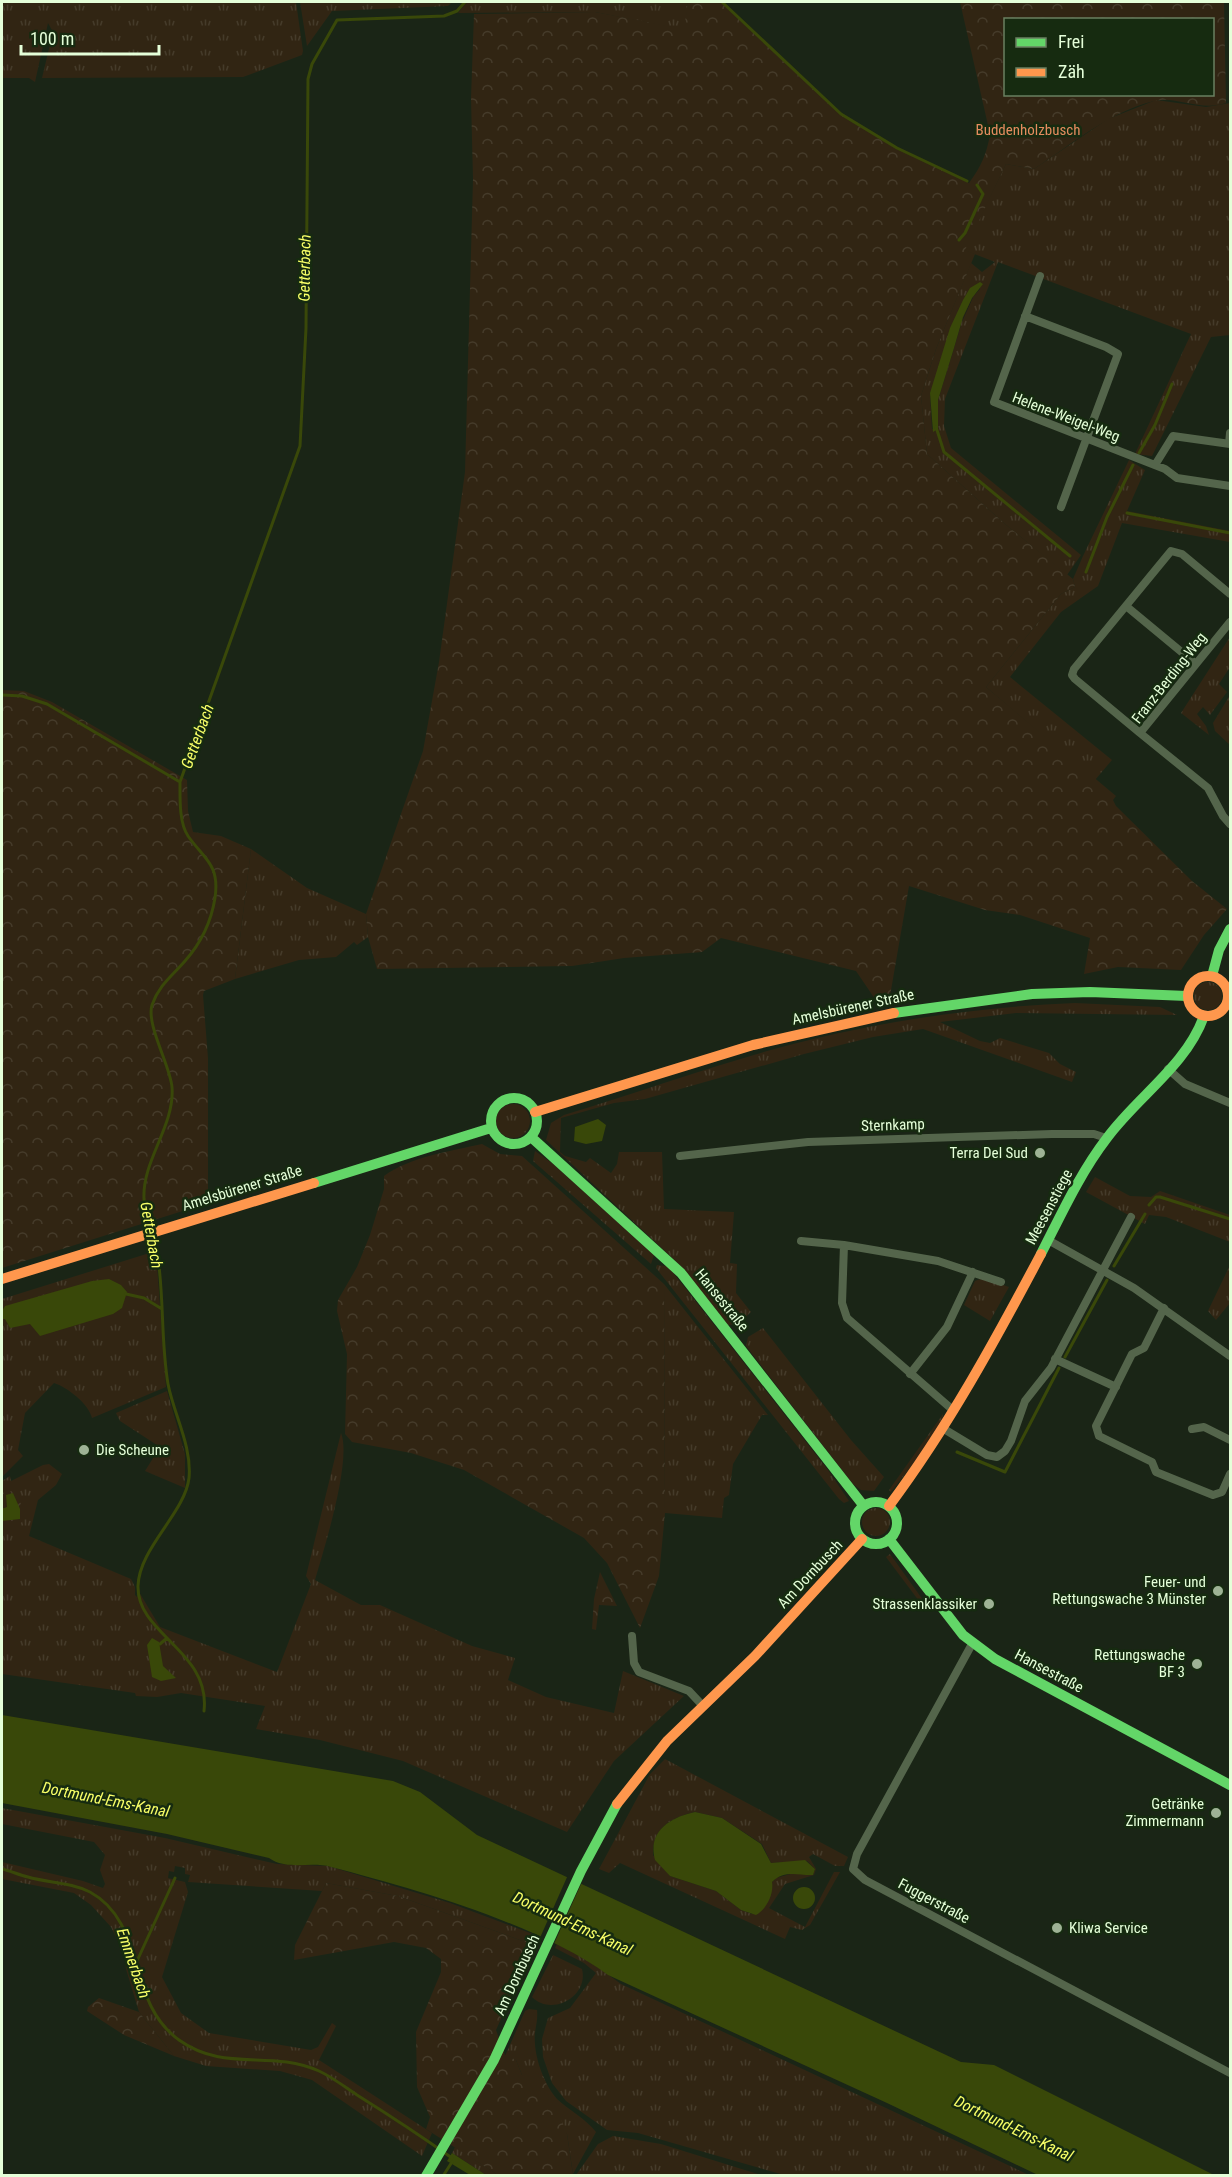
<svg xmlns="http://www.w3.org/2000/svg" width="1232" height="2177" viewBox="0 0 1232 2177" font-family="'Roboto Condensed',sans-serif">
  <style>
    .grass { fill: url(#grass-tufts); fill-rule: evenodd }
    .forest { fill: url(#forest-crowns); fill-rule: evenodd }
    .water { fill: #394809 }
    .pier { fill: #1a2516 }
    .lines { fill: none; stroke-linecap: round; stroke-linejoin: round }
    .stream { stroke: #394809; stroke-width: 3 }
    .street { stroke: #54654b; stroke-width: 8 }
    .fast { stroke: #63d668; stroke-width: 10 }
    .slow { stroke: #ff974d; stroke-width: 10 }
    .poi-dot { fill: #9eb395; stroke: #162b10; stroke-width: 2 }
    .labels { text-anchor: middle; stroke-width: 5; stroke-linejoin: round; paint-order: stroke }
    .park-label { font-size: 15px; fill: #e58c5f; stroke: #162b10 }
    .street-label { font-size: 15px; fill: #e5ffd9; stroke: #162b10 }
    .poi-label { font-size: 15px; fill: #e5ffd9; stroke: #162b10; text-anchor: end }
    .water-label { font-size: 16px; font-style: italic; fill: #f8ff67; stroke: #162b10 }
  </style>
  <defs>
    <pattern id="grass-tufts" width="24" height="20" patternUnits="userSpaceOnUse" patternTransform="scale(1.5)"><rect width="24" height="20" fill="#312513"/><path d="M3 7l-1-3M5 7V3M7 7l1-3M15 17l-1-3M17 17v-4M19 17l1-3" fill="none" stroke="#453b2a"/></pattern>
    <pattern id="forest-crowns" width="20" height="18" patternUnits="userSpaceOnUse" patternTransform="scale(1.5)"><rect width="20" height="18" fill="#312513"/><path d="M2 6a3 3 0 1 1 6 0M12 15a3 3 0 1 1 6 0" fill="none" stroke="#453b2a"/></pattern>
  </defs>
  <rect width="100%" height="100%" fill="#1a2516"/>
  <path class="grass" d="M2,2H296L303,51L302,55L243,77L42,78L53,32L48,23L35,82L29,78H2Z
    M300,2H452L448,6L332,11L307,46Z
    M467,2H688L685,30L595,12L458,13Z
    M1156,100L1206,107L1230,103V335L1211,337L1152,456L1135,454L1191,334L998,262L945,399L944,426L951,448L1081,555L1067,575L1005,524L927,454L921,396L936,349L971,263L982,272L995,262L964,250L1006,164L1034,169L1108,119ZM980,282V289L972,298L963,318L954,348L938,400V429H932L930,393Z
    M1129,460L1145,470L1127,511L1230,531V542L1122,523L1098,586L1061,612L1010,677L1112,760L1095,780L986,687L1061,594L1075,587L1073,579L1083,556Z
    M1230,637V667L1219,684L1227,692L1210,715L1203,707L1197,714L1206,726L1209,735L1181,713Z
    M1230,695V745L1215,731L1213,723Z
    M251,849L307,888L366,914L368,937L357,945L354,942L336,957L299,960L235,979Z
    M1194 996a14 14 0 1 1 28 0a14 14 0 1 1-28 0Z
    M1075,1003L1160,1007L1177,1015L1016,1013L940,1022L980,1041L990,1043L1000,1038L1049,1053L1060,1064L1076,1072L1072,1082L923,1029L873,1037L804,1054L645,1099L614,1103L561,1118L560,1152L565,1156L586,1162L590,1158L611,1173L617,1164L619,1152H662L664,1209L734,1212L730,1263L737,1264L736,1293L751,1312L738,1324L728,1325L683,1268L546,1140L551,1123L564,1115C636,1093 706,1068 778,1048C875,1022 974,1007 1075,1003Z
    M496 1121a17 17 0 1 1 34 0a17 17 0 1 1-34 0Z
    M535,1151L552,1163L654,1255L651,1264L533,1161Z
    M1095,1177L1130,1196L1151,1197L1160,1191L1230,1215V1242L1166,1217L1149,1215L1145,1224L1086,1192Z
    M156,1251L166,1387L92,1418C89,1404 67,1387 54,1383L25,1413L18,1450L23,1456L2,1477V1299Z
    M657,1265L666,1266L671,1270L828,1470L849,1501L844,1503L839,1499L656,1268Z
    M1230,1265V1303L1216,1320L1208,1311Z
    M983,1278L1009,1287L990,1321L964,1305L975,1281Z
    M664,1284L768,1415H762L733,1464L729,1495L724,1498L722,1518L665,1513Z
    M763,1328L851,1440L884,1477L874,1491L861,1490L853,1484L746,1346L748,1337Z
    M167,1391L185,1454V1488L145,1471L160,1447L120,1421L116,1413Z
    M943,1414C944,1426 901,1480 891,1492L889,1490Z
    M341,1433C352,1460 324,1549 315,1580L361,1605H380L472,1646L515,1658L508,1680L546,1697L614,1713L623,1671L684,1696L614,1761L567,1832L403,1761L320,1740L256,1729L265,1706L181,1693L157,1697L136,1696L135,1693L2,1674V1481L10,1476L11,1481L43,1465L49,1464L62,1474L56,1485L38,1500L29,1536L131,1579L135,1587V1595L137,1597L139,1592L160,1627L277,1672L311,1584L306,1576Z
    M862 1522a14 14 0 1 1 28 0a14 14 0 1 1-28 0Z
    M890,1554L928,1607L925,1609L886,1557Z
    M665,1759L848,1857L844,1866H835L813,1854L809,1857L816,1869L814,1875L785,1884L769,1908L805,1927L834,1872H840L810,1925L802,1930L790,1927L785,1939L620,1863L609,1873L599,1869L650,1774ZM695,1812L722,1818L762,1844L771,1863L807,1861L815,1869L813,1875L794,1873L776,1878L772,1882L769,1898L752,1914L741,1910L716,1891L670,1876L653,1855C652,1828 672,1817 695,1812Z
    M2,1808L165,1838L277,1864L328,1866L450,1903L538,1936L534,1945L398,1896L326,1883L322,1891L188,1882L190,1875L185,1874V1868L175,1866L174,1872L169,1871L168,1878L185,1882L188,1892L162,1977L181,2013L209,2033L311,2050L318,2047L332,2023L336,2026L319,2060L432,2133L422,2156L312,2080L280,2071L206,2066L174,2056L139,2012L126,1969L125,1955L111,1927L91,1905L74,1893L2,1879V1862L83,1881L103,1888L105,1884L100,1870L105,1855L94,1842L2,1824Z
    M557,1944L585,1958L621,1984L1029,2175H784L638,2133L607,2130L566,2101L552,2083L543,2057L542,2039L548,2018L570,2008L596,1973L584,1963L555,1948Z
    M553,1955L582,1969C589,1996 552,2017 532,1997Z
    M529,2009L537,2010C538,2019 536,2025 535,2033C533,2054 543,2083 557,2099C570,2111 585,2118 596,2132L573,2174L567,2134L522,2075L516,2060L505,2056L525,2011Z
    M613,2136L661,2144L761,2175H576L598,2144Z
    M455,2147L498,2175H486L452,2153Z"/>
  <path class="forest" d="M688,2H722L841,114L897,148L969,183C981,167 987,153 990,134L960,2H1224L1226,103C1199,112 1176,95 1154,101C1109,112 1072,144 1034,169L1006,164L965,250L975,254L936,349L921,396L927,454L1005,524L1073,579L1075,587L1061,594L986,687L1116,796L1113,800L1116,806L1192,881L1227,909L1204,935L1181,970L1118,967L1084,974L1090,938L1020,915L985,910L909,886L890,996L875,999L856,971L721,938L702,952L624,958L572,966L377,969L368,937L366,914L423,751L439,662L465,472L473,179L471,98L474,14L595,12L684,29ZM1006,20H1212V94H1006Z
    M2,690L24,691L52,702L187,780L188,811L193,832L221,836L251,849L235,979L204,991L203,995L208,1058V1203L2,1268Z
    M482,1144L500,1154L522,1156L664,1284L665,1513L659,1576L640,1628L607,1563L584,1538L464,1470L411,1453L352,1442L345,1434L347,1354L337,1311L338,1300L357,1267L370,1235L384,1189V1176C410,1157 451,1151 482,1144Z
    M11,1491C22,1497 23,1510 22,1522L14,1528H2V1521L10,1522L16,1499L13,1493L6,1500L7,1507L2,1509V1493Z
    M600,1572L617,1606L599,1605L596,1630L592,1629L594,1599Z
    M326,1883L398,1896L534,1945L496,2030L505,2055L516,2060L522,2075L544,2078L567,2134L573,2175H498L426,2129L430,2117L417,2087L416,2032L441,1972V1959L426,1948L394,1942L294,1960L295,1945Z
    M99,1998L139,2012L174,2056L124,2035L87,2011L88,2007Z"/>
  <path class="water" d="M980,282L983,284L972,298L963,317L954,348L938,400V429L933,432L930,393L950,328L963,300L970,288Z
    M598,1119L606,1125L602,1141L586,1144L574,1141L575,1127Z
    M109,1279L121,1285L127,1292L122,1308L113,1314L40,1336L30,1324L10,1328L5,1319H2V1311L5,1306L92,1281Z
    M13,1493L20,1509V1519L2,1521V1509L7,1507L6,1495Z
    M152,1638L159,1642L163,1666L176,1678L161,1681L152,1677L147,1645Z
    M2,1715L393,1781L420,1792L477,1835L961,2062L994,2065L1214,2175H1038L887,2103L608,1975C538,1924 416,1889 331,1867C311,1861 287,1871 269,1858L167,1834L2,1803Z
    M695,1812L722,1818L761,1844L771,1863L805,1860L815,1869L813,1875C800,1876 785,1869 772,1882C774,1893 767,1909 756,1915L741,1910L716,1891L670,1876L655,1860C647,1831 671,1817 695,1812Z
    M793 1898a11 11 0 1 1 22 0a11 11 0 1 1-22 0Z
    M452,2153L486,2175H470L447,2161Z"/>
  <path class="pier" d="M568,1875L582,1882L553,1946L539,1940Z"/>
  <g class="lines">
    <path class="stream" d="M722,2L841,114L897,148L967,181
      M959,240L965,233L983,194L977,185
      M936,427L944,452L1070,556
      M1139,453L1155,425L1172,384
      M1127,513L1230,533
      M1086,572L1107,517L1133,465
      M2,695L22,696L47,704L180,782
      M1149,1205L1156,1197H1160L1230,1219
      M1114,1266L1145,1214
      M126,1294L144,1298L162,1309
      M1065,1357L1107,1280
      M957,1452L1005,1472L1059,1368
      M160,1644L167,1638
      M204,1711C211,1651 137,1635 138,1586C139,1548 185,1513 189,1478C192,1446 174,1415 168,1384C161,1343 164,1300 158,1258C156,1238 146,1219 144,1199C142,1160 175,1126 172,1087C170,1065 146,1025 152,1005C159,985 172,976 185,961C201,943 211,923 215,898C220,864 204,859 188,836C179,823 180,798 180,782L300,446L306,328L308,79L312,64L337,20L444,16L457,11L465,2
      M2,1869C11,1871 19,1875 28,1877C48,1883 71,1882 90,1892C147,1923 125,2001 179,2040C225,2073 270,2049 319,2071C332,2077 345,2087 357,2095C389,2115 421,2136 452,2158
      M137,1961L175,1878
      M443,2176L452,2162"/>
    <path class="street" d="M1040,276L994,402L1165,469L1177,478L1230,486
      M1025,316L1106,347L1118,354L1061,507
      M1229,444L1230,433
      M1155,465L1173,436L1230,444
      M1126,606L1196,664
      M1230,622L1140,733L1208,788L1223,816L1230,824
      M1140,733L1075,679L1072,675L1074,669L1171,551L1182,554L1230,594
      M1168,1069L1185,1084L1230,1103
      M680,1156L808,1142L1052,1134H1094L1106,1138
      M1048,1240L1134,1288L1230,1356
      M801,1241L844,1245L842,1303L847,1318L954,1411
      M844,1245L938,1261L1001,1282
      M1164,1308L1144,1348L1132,1354L1096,1426L1099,1436L1152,1462L1156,1472L1213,1495L1222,1492L1230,1474
      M1055,1359L1116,1387
      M910,1374L947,1327L973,1272
      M944,1429L987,1455L997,1457L1005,1451L1011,1441L1025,1401L1051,1368L1131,1217
      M1192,1429L1204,1427L1230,1440
      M632,1636L634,1663L639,1672L689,1691L703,1706
      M972,1644L857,1854L853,1869L865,1880L1230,2073"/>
    <path class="fast" d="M1212,976L1219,950L1230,929
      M894,1013L1032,994L1090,992L1187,996
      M491 1121a23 23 0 1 1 46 0a23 23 0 1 1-46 0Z
      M531,1137L681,1273L863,1505
      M314,1183L491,1128
      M1041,1254C1061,1215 1080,1173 1107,1138C1138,1096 1186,1066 1204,1016
      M855 1523a21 21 0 1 1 42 0a21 21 0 1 1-42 0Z
      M889,1539L963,1635L995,1659L1230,1785
      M426,2176L494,2060L581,1871L617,1804"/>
    <path class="slow" d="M1188 996a20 20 0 1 1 40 0a20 20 0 1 1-40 0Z
      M535,1112L753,1045L894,1013
      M2,1279L314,1183
      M889,1506C948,1427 995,1341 1041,1254
      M617,1804L667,1741L755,1656L862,1539"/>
  </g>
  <g class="poi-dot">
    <circle cx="1040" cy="1153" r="6"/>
    <circle cx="84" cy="1450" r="6"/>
    <circle cx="1218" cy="1591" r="6"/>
    <circle cx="989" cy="1604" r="6"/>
    <circle cx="1197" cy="1664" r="6"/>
    <circle cx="1216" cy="1813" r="6"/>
    <circle cx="1057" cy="1928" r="6"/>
  </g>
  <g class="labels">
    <g class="park-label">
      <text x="1028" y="135">Buddenholzbusch</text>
    </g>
    <g class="street-label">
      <text transform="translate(1066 417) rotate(21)" y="5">Helene-Weigel-Weg</text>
      <text transform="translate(1169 678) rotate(-52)" y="5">Franz-Berding-Weg</text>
      <text transform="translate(853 1007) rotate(-12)" y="5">Amelsbürener Straße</text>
      <text transform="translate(893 1125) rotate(-2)" y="5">Sternkamp</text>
      <text transform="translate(242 1188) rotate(-17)" y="5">Amelsbürener Straße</text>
      <text transform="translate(1049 1207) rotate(-62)" y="5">Meesenstiege</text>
      <text transform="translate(722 1300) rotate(51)" y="5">Hansestraße</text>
      <text transform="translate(810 1574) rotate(-47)" y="5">Am Dornbusch</text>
      <text transform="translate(1049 1671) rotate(28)" y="5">Hansestraße</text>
      <text transform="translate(934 1901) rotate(28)" y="5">Fuggerstraße</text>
      <text transform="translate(517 1975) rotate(-65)" y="5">Am Dornbusch</text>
    </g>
    <g class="poi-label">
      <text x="1028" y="1158">Terra Del Sud</text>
      <text x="96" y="1455" text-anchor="start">Die Scheune</text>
      <text x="1206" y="1587">Feuer- und<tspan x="1206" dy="17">Rettungswache 3 Münster</tspan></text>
      <text x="977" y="1609">Strassenklassiker</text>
      <text x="1185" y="1660">Rettungswache<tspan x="1185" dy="17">BF 3</tspan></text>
      <text x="1204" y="1809">Getränke<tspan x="1204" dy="17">Zimmermann</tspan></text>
      <text x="1069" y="1933" text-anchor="start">Kliwa Service</text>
    </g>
    <g class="water-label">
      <text transform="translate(304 268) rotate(-89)" y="6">Getterbach</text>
      <text transform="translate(197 736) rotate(-70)" y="6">Getterbach</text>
      <text transform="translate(152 1235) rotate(80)" y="6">Getterbach</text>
      <text transform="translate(106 1799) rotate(11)" y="6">Dortmund-Ems-Kanal</text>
      <text transform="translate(573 1923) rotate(25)" y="6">Dortmund-Ems-Kanal</text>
      <text transform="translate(134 1963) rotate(71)" y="6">Emmerbach</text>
      <text transform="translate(1014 2128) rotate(26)" y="6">Dortmund-Ems-Kanal</text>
    </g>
  </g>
  <rect width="1232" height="2177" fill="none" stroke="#e5ffd9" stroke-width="6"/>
  <rect x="1004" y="18" width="210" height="78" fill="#162b10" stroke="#698060" stroke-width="1.5"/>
  <rect x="1016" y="38" width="30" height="9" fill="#63d668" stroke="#698060" stroke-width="1.5"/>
  <text x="1058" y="48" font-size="18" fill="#e5ffd9">Frei</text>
  <rect x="1016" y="68" width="30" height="9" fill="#ff974d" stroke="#698060" stroke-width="1.5"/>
  <text x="1058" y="78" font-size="18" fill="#e5ffd9">Zäh</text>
  <path d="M21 45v9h138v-9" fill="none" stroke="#e5ffd9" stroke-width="3"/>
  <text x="30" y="45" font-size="18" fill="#e5ffd9" stroke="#162b10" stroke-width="4.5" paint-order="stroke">100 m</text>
</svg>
